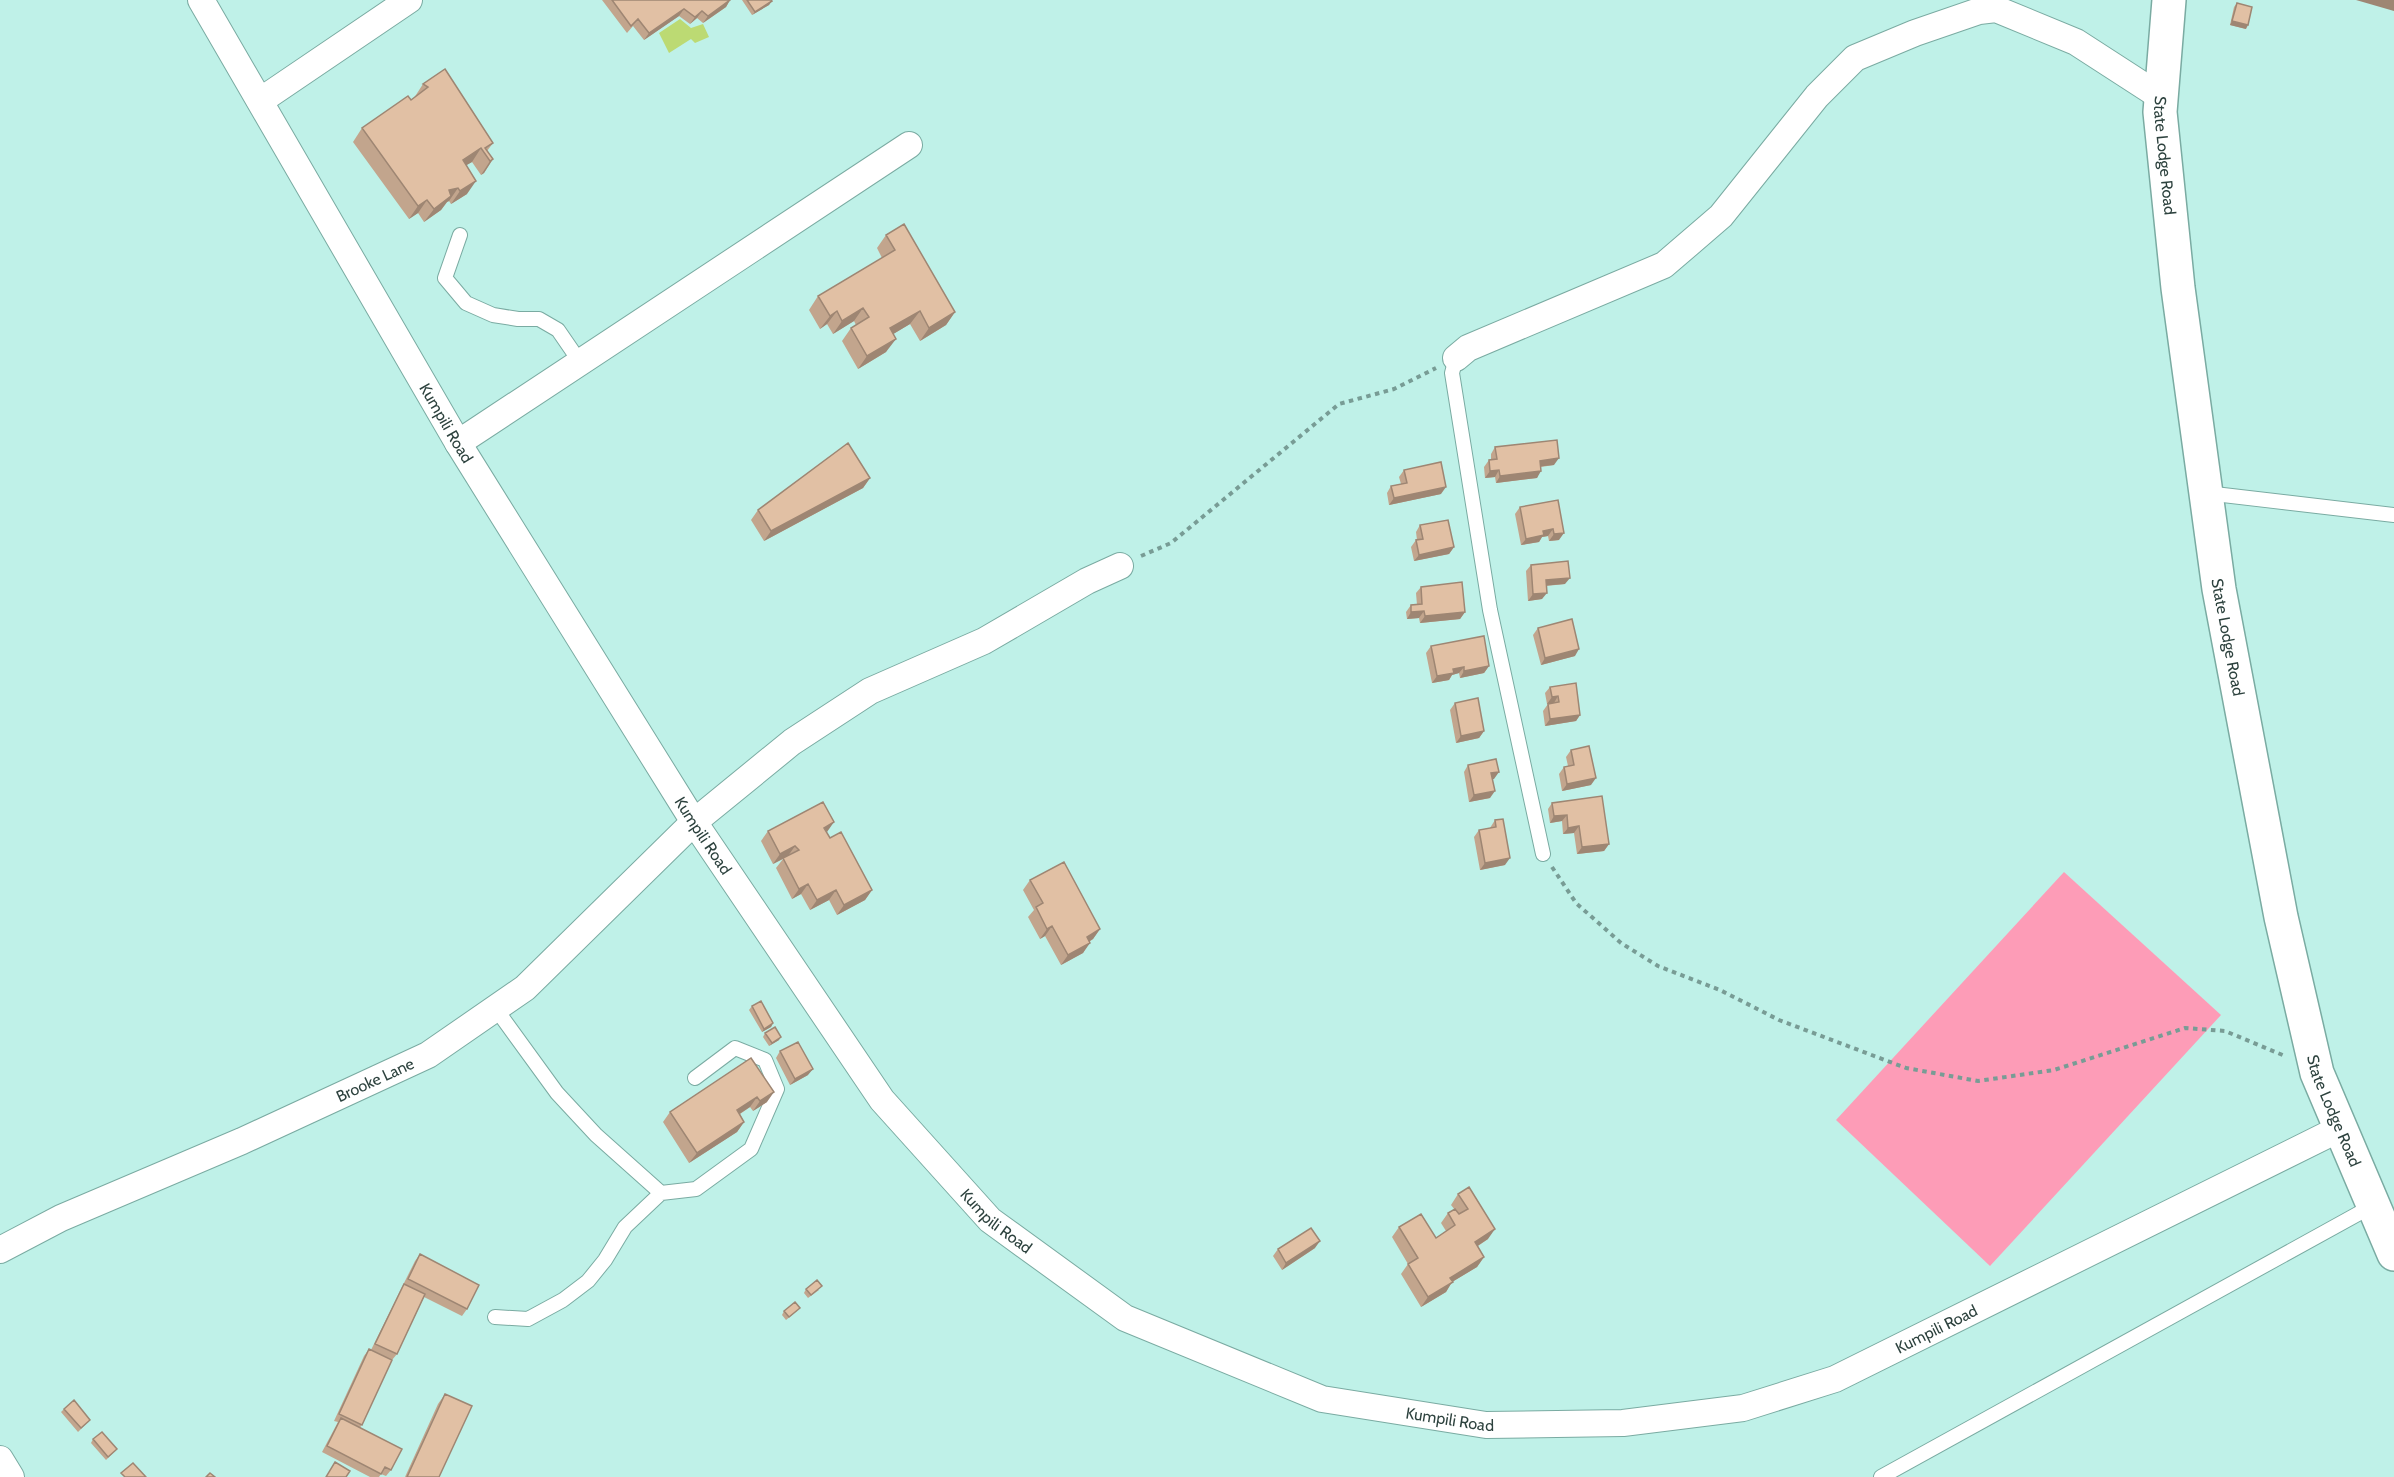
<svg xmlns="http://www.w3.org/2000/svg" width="2394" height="1477" viewBox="0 0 2394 1477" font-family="Cabin,sans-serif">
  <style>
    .green { fill: #fd9cb7 }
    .water { fill: #bcda73 }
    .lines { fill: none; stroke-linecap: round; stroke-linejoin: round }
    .service-casing { stroke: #7aaba2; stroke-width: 16 }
    .minor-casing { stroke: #7aaba2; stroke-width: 28 }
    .tertiary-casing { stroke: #7aaba2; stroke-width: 36 }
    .path { stroke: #789c95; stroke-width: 4; stroke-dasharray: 4.5 4.5; stroke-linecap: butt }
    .service { stroke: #fff; stroke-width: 14 }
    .minor { stroke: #fff; stroke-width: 26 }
    .tertiary { stroke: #fff; stroke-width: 33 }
    .wall { fill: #c2a58d }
    .shaded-wall { fill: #9e8673 }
    .building { fill: #e1c0a4; stroke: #9e8673; stroke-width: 1.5 }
    .labels { text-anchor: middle; stroke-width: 5; stroke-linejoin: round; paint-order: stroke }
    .street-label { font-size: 16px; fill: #2d423e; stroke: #fff }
  </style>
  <rect width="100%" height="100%" fill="#bff1e8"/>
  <path class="green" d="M2064,872L2221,1015L1990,1266L1836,1120Z"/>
  <path class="water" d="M680,19L691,28L703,24L709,37L695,43L691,39L669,53L659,33Z"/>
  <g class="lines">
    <g class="service-casing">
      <path id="service" d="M460,235L445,278L466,303L493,315L518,319H539L558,330L580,362
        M1456,358L1452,373L1490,610L1543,854
        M2206,493L2394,515
        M496,1009L557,1093L596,1135L661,1193L696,1189L751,1149L777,1089L765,1060L735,1048L695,1078
        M495,1317L528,1319L563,1300L588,1281L605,1260L625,1227L661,1193
        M1881,1477L2374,1205"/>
    </g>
    <g class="minor-casing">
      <g id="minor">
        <path id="s1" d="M201,0L458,443L694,822L882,1100L990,1220L1125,1318L1322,1399L1486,1425L1623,1423L1743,1408L1835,1379L2341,1128"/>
        <path d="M260,101L409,0"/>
        <path d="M1456,358L1468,348L1664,265L1721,216L1817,96L1855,58L1915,33L1979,11L1996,9L2076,42L2161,97"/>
        <path d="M458,443L909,145"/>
        <path id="s2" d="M0,1250L61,1218L242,1141L428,1055L525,988L694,822L792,742L870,691L984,641L1087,581L1120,566"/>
        <path d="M0,1459L11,1477"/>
      </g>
    </g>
    <g class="tertiary-casing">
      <g id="tertiary">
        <path id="s3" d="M2169,0L2160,112L2178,288L2219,589L2281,917L2317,1073L2394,1254"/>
      </g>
    </g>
    <path class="path" d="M1141,556L1171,543L1339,404L1394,389L1436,368
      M1552,867L1576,903L1621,943L1658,966L1720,990L1779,1020L1906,1068L1978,1081L2054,1070L2185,1028L2225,1031L2285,1056"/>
    <use href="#service" class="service"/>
    <use href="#minor" class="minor"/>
    <use href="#tertiary" class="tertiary"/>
  </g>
  <path class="wall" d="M602,0H730L726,7L703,23L697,18L690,24L679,16L644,40L633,26L627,33Z
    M742,0H771L769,5L752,15Z
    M2237,3L2246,29L2230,25L2234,7Z
    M445,69L493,143L487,151L493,159L484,173L481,175L472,162L466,165L467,194L451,204L449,201L447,202L441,210L424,222L418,213L409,219L353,142L362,128L411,100L414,98L423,84Z
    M886,235L955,312L946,325L920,341L910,324L893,334L886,352L858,369L842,341L851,328L856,325L854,321L833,334L827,324L820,329L809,310L818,296L882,258L877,248Z
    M1495,447L1554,465L1541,467L1537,478L1496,483L1495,477L1485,478L1484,467L1489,460H1491V454Z
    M1404,470L1441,494L1389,505L1387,493L1391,486L1401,484L1399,477Z
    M870,478L863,488L764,541L751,520L758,510Z
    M1558,500L1559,540L1549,541L1548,536L1542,537L1539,542L1521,545L1515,514L1520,507Z
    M1420,525L1454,547L1449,554L1414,561L1411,547L1416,540H1417L1416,532Z
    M1531,565L1565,584L1546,586L1542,599L1528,601L1526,571Z
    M1421,587L1465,612L1460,619L1420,623L1419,618L1407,619L1406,612L1411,605H1417L1416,593Z
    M1538,628L1575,656L1541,665L1533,635Z
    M1431,646L1489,666L1484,673L1460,678L1459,673L1452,675L1449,680L1432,683L1426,653Z
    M1550,687L1580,715L1576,721L1545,726L1543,711L1548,704L1554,703L1547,704L1545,693Z
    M1455,703L1484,731L1479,738L1456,743L1450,710Z
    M1571,750L1591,785L1562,791L1559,774L1564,767L1568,766L1566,757Z
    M1468,765L1494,779H1493L1490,798L1469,802L1464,772Z
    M1552,803L1609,844L1604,851L1577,854L1574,833L1563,834L1562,821L1550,823L1548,809Z
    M1495,820L1505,865L1480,870L1474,837L1479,830L1490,828Z
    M768,831L827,833L830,838L872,890L865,900L837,915L829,900L810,910L801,894L792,899L776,868L783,859L773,864L761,841Z
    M1030,880L1100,929L1093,939L1089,942L1083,953L1061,965L1045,936L1040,939L1028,917L1034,910L1023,890Z
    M752,1006L773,1023L771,1027L762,1032L749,1010Z
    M765,1033L779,1040L769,1046L763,1037Z
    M780,1051L808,1075L790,1085L776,1058Z
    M751,1058L767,1102L753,1111L750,1107L740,1114L744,1122L737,1132L689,1163L663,1122L670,1112Z
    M1458,1194L1488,1239L1478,1246L1484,1257L1477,1267L1452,1282L1446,1292L1421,1307L1401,1274L1408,1264L1392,1237L1399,1227L1436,1238L1446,1231L1441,1223L1448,1213L1455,1210L1451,1205Z
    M1315,1248L1282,1270L1273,1256L1278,1249Z
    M420,1254L467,1309L462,1316L424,1297L397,1354L392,1360L360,1428L391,1470L386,1476L381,1474L379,1477H370L322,1452L338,1422L334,1421L364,1356L369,1349L371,1350L400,1291L415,1261Z
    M806,1289L819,1290L808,1298L804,1293Z
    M784,1311H797L786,1320L782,1315Z
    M445,1394L439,1477H405L438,1404Z
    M64,1409L90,1420L78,1432L61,1412Z
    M93,1439L117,1449L106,1460L91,1443Z"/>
  <path class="shaded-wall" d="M730,0L726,7L703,23L708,16Z
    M2356,0H2394V11Z
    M772,1L769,5L752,15L755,12Z
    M684,9L679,16L644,40L649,33Z
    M702,11L697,18L690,24L695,17Z
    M2232,21L2248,25L2246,29L2230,25Z
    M481,148L472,162L453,173L463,160Z
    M493,159L484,173L481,175L490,161Z
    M476,181L467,194L451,204L460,191Z
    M458,188L449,201L447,202L441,210L424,222L434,209L449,190Z
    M427,200L418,213L409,219L418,206Z
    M863,308L854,321L833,334L842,321Z
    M837,311L827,324L820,329L830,316Z
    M920,311L910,324L880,342L890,328Z
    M955,312L946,325L920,341L929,328Z
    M896,339L886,352L858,369L867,356Z
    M1559,458L1554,465L1535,467L1540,461Z
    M1499,470L1495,477L1485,478L1490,471Z
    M1541,471L1537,478L1496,483L1500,476Z
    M870,478L863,488L764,541L771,531Z
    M1446,487L1441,494L1389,505L1394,498Z
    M1553,529L1548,536L1542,537L1539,542L1521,545L1526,539L1543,531Z
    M1564,533L1559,540L1549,541L1554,534Z
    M1454,547L1449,554L1414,561L1419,555Z
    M1570,578L1565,584L1541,586L1546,580Z
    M1547,593L1542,599L1528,601L1533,594Z
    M1424,611L1419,618L1407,619L1411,612Z
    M1465,612L1460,619L1420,623L1425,616Z
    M1579,649L1575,656L1541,665L1545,658Z
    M1489,666L1484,673L1460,678L1464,671Z
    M1464,667L1459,673L1452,675L1449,680L1432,683L1437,676L1453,669Z
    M1558,696L1554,703L1547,704L1552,697Z
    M1580,715L1576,721L1545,726L1550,719Z
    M1484,731L1479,738L1456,743L1461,736Z
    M1499,772L1494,779L1487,780L1491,773Z
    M1596,778L1591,785L1562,791L1567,784Z
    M1495,791L1490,798L1469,802L1474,795Z
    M1567,815L1562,821L1550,823L1554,816Z
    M834,822L827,832L824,828Z
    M1579,826L1574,833L1563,834L1568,828Z
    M1609,844L1604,851L1577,854L1582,847Z
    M795,846L788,856L773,864L780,854Z
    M1510,858L1505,865L1480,870L1485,863Z
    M808,884L801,894L792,899L799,889Z
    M836,890L829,900L810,910L817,900Z
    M872,890L865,900L837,915L844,905Z
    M1052,926L1045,936L1040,939L1047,929Z
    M1100,929L1093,939L1080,947L1087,937Z
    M1090,943L1083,953L1061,965L1068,955Z
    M773,1023L771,1027L762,1032L764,1029Z
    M781,1037L779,1040L769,1046L772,1043Z
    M813,1069L808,1075L790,1085L795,1079Z
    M774,1092L767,1102L753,1111L760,1101Z
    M757,1097L750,1107L730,1120L737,1110Z
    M744,1122L737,1132L689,1163L697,1153Z
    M1495,1229L1488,1239L1468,1252L1475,1242Z
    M1320,1241L1315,1248L1282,1270L1286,1263Z
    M1484,1257L1477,1267L1452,1282L1446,1292L1421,1307L1428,1297L1450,1278Z"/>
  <path class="building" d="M612,0H730L708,16L702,11L695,17L684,9L649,33L638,19L631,26Z
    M747,0H771L772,1L755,12Z
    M2237,3L2252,7L2248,25L2232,21Z
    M445,69L493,143L485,148L493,159L490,161L481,148L463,160L476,181L460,191L458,188L449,190L451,196L434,209L427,200L418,206L362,128L408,96L411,100L428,87L423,84Z
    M904,224L955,312L929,328L920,311L890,328L896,339L867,356L851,328L869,317L863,308L842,321L837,311L830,316L818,296L895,250L886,235Z
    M1557,440L1559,458L1540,461L1541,471L1500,476L1499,470L1490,471L1489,460L1497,459L1495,447Z
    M848,443L870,478L771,531L758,510Z
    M1441,462L1446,487L1394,498L1391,486L1407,483L1404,470Z
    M1558,500L1564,533L1554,534L1553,529L1543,531L1544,535L1526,539L1520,507Z
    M1448,520L1454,547L1419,555L1416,540L1423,539L1420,525Z
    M1568,561L1570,578L1546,580L1547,593L1533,594L1531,565Z
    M1462,582L1465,612L1425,616L1424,611L1411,612V605L1422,604L1421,587Z
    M1572,619L1579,649L1545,658L1538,628Z
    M1484,636L1489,666L1464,671V667L1453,669L1454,673L1437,676L1431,646Z
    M1576,683L1580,715L1550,719L1548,704L1559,702L1558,696L1552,697L1550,687Z
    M1478,698L1484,731L1461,736L1455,703Z
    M1589,746L1596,778L1567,784L1564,767L1574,765L1571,750Z
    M1496,759L1499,772L1491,773L1495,791L1474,795L1468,765Z
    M1602,796L1609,844L1582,847L1579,826L1568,828L1567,815L1554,816L1552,803Z
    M823,802L834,822L824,828L830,838L841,832L872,890L844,905L836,890L817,900L808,884L799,889L783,858L799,850L795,846L780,854L768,831Z
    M1503,819L1510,858L1485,863L1479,830L1496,827L1495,820Z
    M1064,862L1100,929L1087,937L1090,943L1068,955L1052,926L1047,929L1036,907L1043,903L1030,880Z
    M761,1001L773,1023L764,1029L752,1006Z
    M775,1027L781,1037L772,1043L765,1033Z
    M798,1042L813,1069L795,1079L780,1051Z
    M751,1058L774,1092L760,1101L757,1097L737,1110L744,1122L697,1153L670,1112Z
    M1469,1187L1495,1229L1475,1242L1484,1257L1450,1278L1453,1282L1428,1297L1408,1264L1418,1258L1399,1227L1421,1214L1436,1238L1455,1225L1448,1213L1455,1209L1459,1214L1468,1209L1458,1194Z
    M1311,1228L1320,1241L1286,1263L1278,1249Z
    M420,1254L479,1285L467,1309L408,1279Z
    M817,1280L822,1286L811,1295L806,1289Z
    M404,1284L425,1294L397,1354L375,1344Z
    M795,1302L800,1308L789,1317L784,1311Z
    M369,1349L392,1360L362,1425L339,1414Z
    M445,1394L472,1406L439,1477H407Z
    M74,1400L90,1420L81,1428L64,1409Z
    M341,1418L402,1449L391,1470L385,1467L381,1474L327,1446Z
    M102,1432L117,1449L108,1457L93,1439Z
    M335,1462L350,1471L346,1477H326Z
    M133,1463L146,1477H125L121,1473Z
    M210,1473L215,1477H206Z"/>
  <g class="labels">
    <g class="street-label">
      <text dy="6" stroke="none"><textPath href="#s3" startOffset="156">State Lodge Road</textPath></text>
      <text dy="6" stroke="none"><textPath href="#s1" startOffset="489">Kumpili Road</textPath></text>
      <text dy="6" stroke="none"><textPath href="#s3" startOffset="642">State Lodge Road</textPath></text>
      <text dy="6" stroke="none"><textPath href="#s1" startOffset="975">Kumpili Road</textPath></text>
      <text dy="6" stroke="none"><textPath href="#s2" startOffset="412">Brooke Lane</textPath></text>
      <text dy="6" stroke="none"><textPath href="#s3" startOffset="1128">State Lodge Road</textPath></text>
      <text dy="6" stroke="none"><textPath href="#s1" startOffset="1461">Kumpili Road</textPath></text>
      <text dy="6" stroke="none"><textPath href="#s1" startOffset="2469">Kumpili Road</textPath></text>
      <text dy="6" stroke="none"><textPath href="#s1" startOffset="1965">Kumpili Road</textPath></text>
    </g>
  </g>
</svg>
